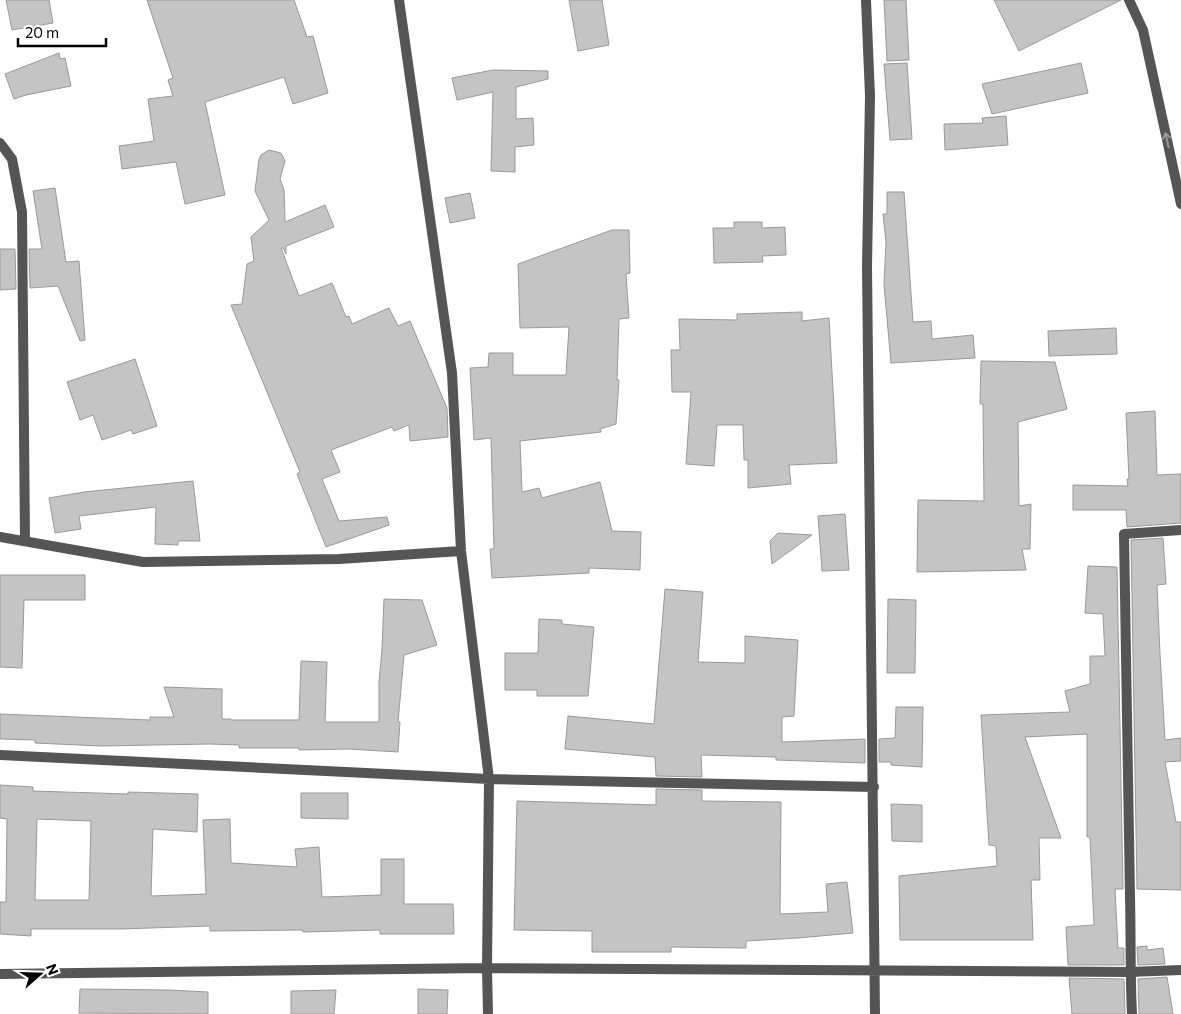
<svg xmlns="http://www.w3.org/2000/svg" width="1181" height="1014" viewBox="0 0 1181 1014" font-family="Commissioner,sans-serif">
  <style>
    .building { fill: #c4c4c4; stroke: #999; fill-rule: evenodd }
    .lines { fill: none; stroke-linecap: round; stroke-linejoin: round }
    .minor { stroke: #555; stroke-width: 10 }
    .oneway { stroke: #999 }
  </style>
  <rect width="100%" height="100%" fill="#fff"/>
  <path class="building" d="M6,0H49L53,23L12,30Z
    M147,0H294L307,37L313,36L328,93L293,104L284,77L205,102L225,195L185,204L176,162L122,169L119,146L154,141L148,99L173,96L168,80L173,78Z
    M569,0H602L609,45L578,51Z
    M884,0H906L909,60L887,61Z
    M994,0H1121L1019,51Z
    M59,53L60,59L65,58L71,86L26,95L14,99L5,74Z
    M907,63L912,139L890,140L884,64Z
    M1081,63L1088,93L992,114L982,84Z
    M493,70L548,71V79L516,87V119L533,118L534,145L515,147V172L491,171L493,92L457,100L452,78Z
    M1006,116L1008,145L945,150L944,124L983,123L982,118Z
    M269,150L281,153L285,161L280,179L284,190L285,222L325,205L334,227L286,246V254L283,248H281L299,296L332,283L346,317L349,316L352,324L389,308L398,326L410,321L447,408L448,437L410,441L409,425L394,431L392,427L331,450L340,472L322,479L339,521L387,517L389,525L326,547L297,474L300,472L231,305L242,304L247,264L254,261L251,237L269,220L255,191L259,159L261,155Z
    M55,188L66,262L79,261L85,340L80,341L58,286L30,288L29,249H42L33,191Z
    M887,192H904L913,322L931,321L932,339L973,335L975,358L891,363L884,285L886,242L883,214H887Z
    M470,193L475,218L450,223L445,198Z
    M734,222H762V228L785,227L786,255L762,256L763,262L714,263L713,228H734Z
    M612,230H629L630,273L626,274L629,318L619,319L617,380H619L616,424L600,429L601,432L520,441L522,492L539,488L542,498L600,482L612,531L641,532L640,570L589,568V573L492,578L490,549H494L491,438L474,440L470,368L488,367L489,353H513V375H566L569,327L520,328L518,264Z
    M0,249H15L16,289L0,290Z
    M802,312V321L829,318L837,463L789,465L791,484L748,488V460H744L743,425H717L714,466L686,464L691,392H672L671,350H680L679,319L737,320V314Z
    M1116,328L1117,354L1049,356L1048,331Z
    M135,359L157,426L133,434L131,430L102,440L93,415L80,420L67,382Z
    M981,361L1055,362L1067,409L1018,422L1019,506L1031,504L1030,549H1022L1026,570L917,572L918,500L984,501L983,404H980Z
    M1155,411L1157,475L1181,474V523L1127,527L1126,510H1073V485L1128,486L1127,479H1129L1126,413Z
    M193,481L200,541H178V545L155,544L156,507L79,516L81,529L55,533L49,498L84,492Z
    M845,514L849,570L822,571L818,516Z
    M778,533L812,535L772,564L770,541Z
    M1163,538L1166,584L1157,585L1160,654L1165,740L1181,738V761L1165,762L1176,822H1181V890L1137,889L1131,540Z
    M1088,566L1117,567L1123,889H1115L1118,948H1124V965H1068L1066,927L1094,925L1090,837H1087V734L1025,737L1061,838H1039L1040,880H1031L1033,940H900L899,876L997,866L996,846L989,845L981,715L1070,712L1065,691L1090,684V656H1105L1103,614L1085,613Z
    M0,575H85V600H24L22,668L0,667Z
    M665,589L703,592L698,662L745,663V636L798,640L794,716L782,717V742L865,739V763L776,760V757L701,755L702,777L656,776L655,757L565,749L568,716L654,724Z
    M384,599L422,600L437,645L404,655L398,722H400L398,752L349,749L299,750V748H239V745L209,744L101,746L35,743V740L0,739V714L150,720V717H174L164,687L222,689V719H231V720H299L301,661L327,662L325,722H379V682L382,649Z
    M888,599L916,600L915,673H887Z
    M539,619L562,620V624L594,627L588,696H537V690H505V653H538Z
    M896,707H923L922,767L891,765V762H879V739L895,738Z
    M0,785L33,787V791L128,794V792L198,794L197,832L153,829L151,896L206,894L203,820L230,819L231,863L297,867L295,849L319,847L322,897L381,895V859H404V904H453L454,934H380V930L303,932V930L210,931V926L121,929H31V936L0,934V902H6L7,819L0,818ZM37,819L91,821L89,900H35Z
    M656,789L702,790V801L781,802L780,914L828,912L826,884L847,882L853,933L798,938L746,941V948L671,947V952H592V931L514,930L517,801L656,805Z
    M301,793H348V819L301,818Z
    M891,804L922,805V842L892,841Z
    M1147,946V950L1163,948L1165,964L1138,965L1137,947Z
    M1167,977L1173,1014H1139L1138,979Z
    M1069,978L1124,979L1125,1014H1072Z
    M80,989L168,990L208,992V1014L79,1013Z
    M418,989L448,990L447,1014H418Z
    M336,990L334,1014H291V991Z"/>
  <g class="lines">
    <path class="minor" d="M399,0L452,373L461,551L489,779L487,968L488,1014
      M866,0L870,96L867,266L875,1014
      M1129,0L1143,30L1181,204
      M0,143L12,159L22,212L25,540
      M0,537L143,562L339,559L461,551
      M0,755L489,779L874,787
      M0,974L487,968L1129,972L1181,970
      M1132,1014C1130,975 1131,936 1130,897C1127,776 1125,655 1124,534L1181,530"/>
  </g>
  <defs><path id="oneway-shaft" d="M-6 0H5M1.5-3L5.5 0L1.5 3" fill="none" stroke-width="1.6" stroke-linecap="round" stroke-linejoin="round" transform="scale(1.25)"/></defs>
  <use class="oneway" href="#oneway-shaft" transform="translate(1167 140) rotate(-102)"/>
  <g transform="translate(40 974) rotate(70)" stroke="#ffffff" stroke-width="4" paint-order="stroke">
  <path d="M0-4L9 19L0 12L-9 19Z" fill="#000000"/>
  <text y="-8" font-size="14" font-weight="bold" text-anchor="middle" fill="#000000">N</text>
  </g>
  <path d="M18 38v8h88v-8" fill="none" stroke="#000000" stroke-width="2.5"/>
  <text x="25" y="38" font-size="15" fill="#000000" stroke="#ffffff" stroke-width="4" paint-order="stroke">20 m</text>
</svg>
